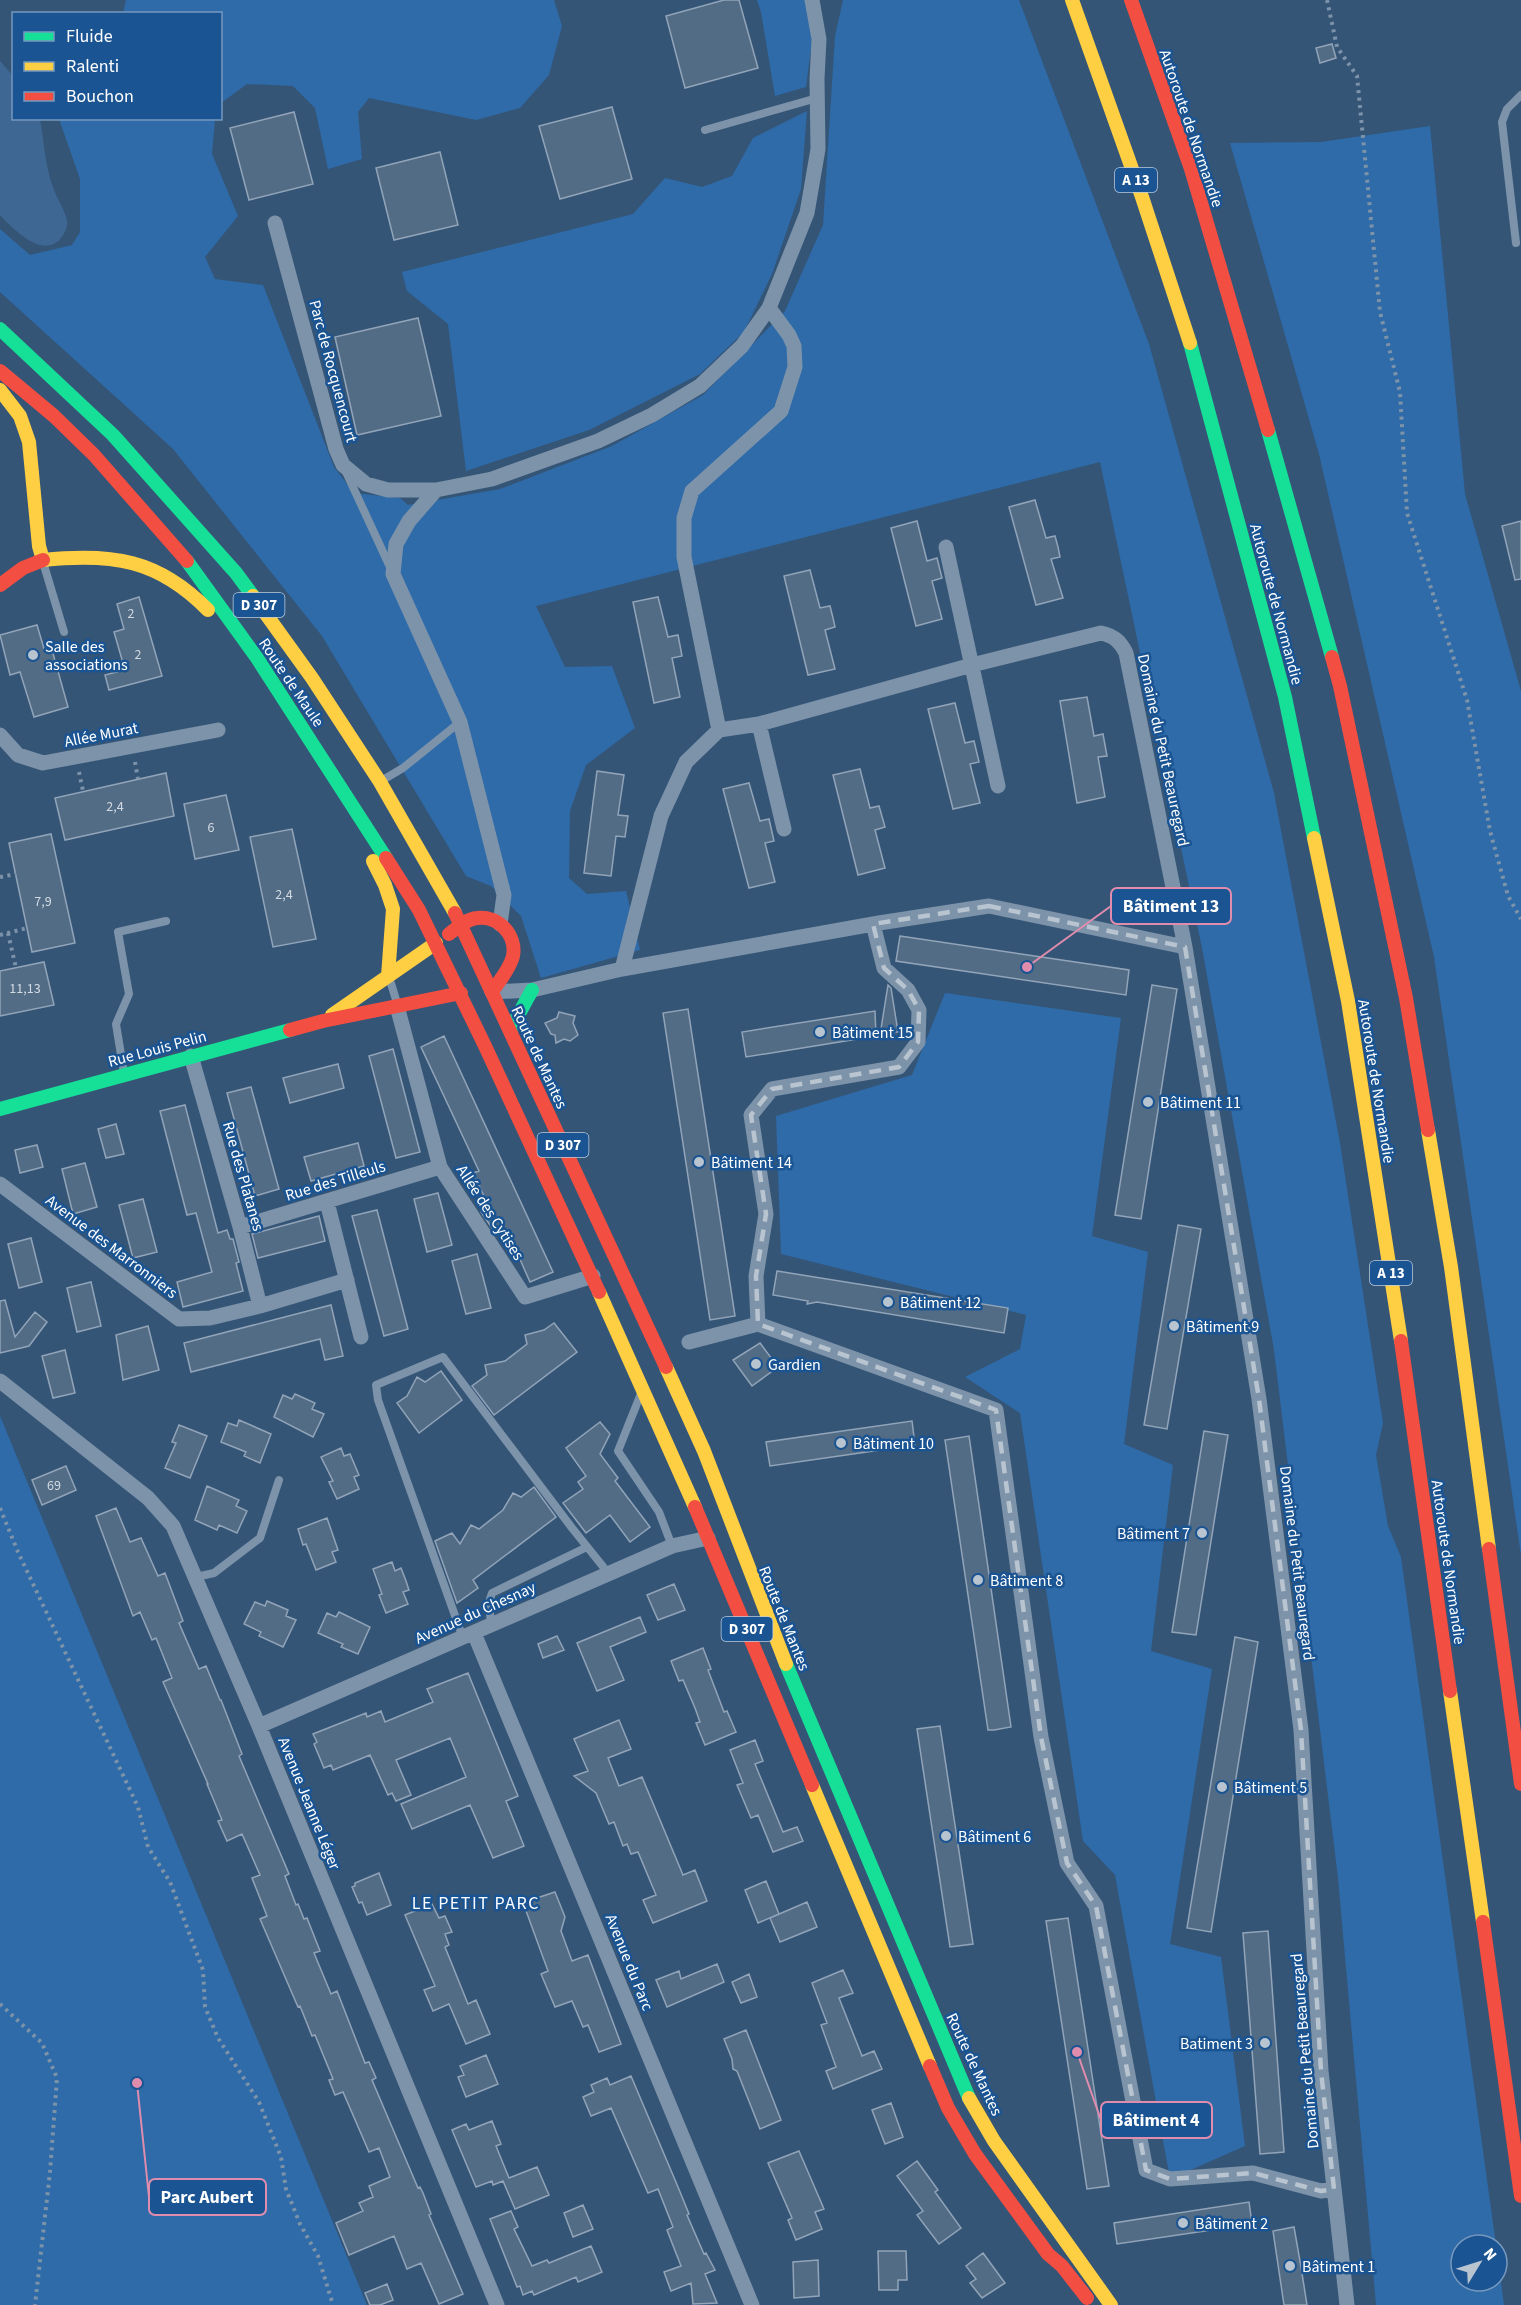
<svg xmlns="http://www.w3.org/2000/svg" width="1521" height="2305" viewBox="0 0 1521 2305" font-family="'Source Sans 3',sans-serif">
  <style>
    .green { fill: #2e6ba8 }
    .water { fill: #3e6793 }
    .building { fill: #526c86; stroke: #92a4b8; stroke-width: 1.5 }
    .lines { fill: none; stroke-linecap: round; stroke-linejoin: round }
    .path { stroke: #7d93aa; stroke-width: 4; stroke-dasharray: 3 4.5; stroke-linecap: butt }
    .lane { stroke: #7d93aa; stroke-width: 8 }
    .street { stroke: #7d93aa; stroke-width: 15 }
    .fast { stroke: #16e098; stroke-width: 14 }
    .slow { stroke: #ffcf43; stroke-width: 14 }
    .jam { stroke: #f24e42; stroke-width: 14 }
    .marked { fill: none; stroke: #b8c4cf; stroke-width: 4.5; stroke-dasharray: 12 8; stroke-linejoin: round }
    .poi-dot { fill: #b8c4cf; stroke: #1a5492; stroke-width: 2 }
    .labels { text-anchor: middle; stroke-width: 5; stroke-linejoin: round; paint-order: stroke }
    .number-label { font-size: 14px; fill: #d4dae1 }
    .shield { fill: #1a5492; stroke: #baccde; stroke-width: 1.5 }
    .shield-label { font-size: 15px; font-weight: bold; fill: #fff }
    .street-label { font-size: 16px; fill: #fff; stroke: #1a5492 }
    .poi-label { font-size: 16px; fill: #fff; stroke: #1a5492; text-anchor: start }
    .neighbourhood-label { font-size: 18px; letter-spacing: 1.5px; fill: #fff; stroke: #1a5492 }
    .leader { fill: none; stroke: #e08cad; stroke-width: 2 }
    .callout-dot { fill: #e08cad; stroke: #1a5492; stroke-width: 2 }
    .callout { fill: #1a5492; stroke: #e08cad; stroke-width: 2 }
    .callout-label { font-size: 18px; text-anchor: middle; font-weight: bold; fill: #fff }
  </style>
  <rect width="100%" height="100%" fill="#355577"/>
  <path class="green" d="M126,0H554L562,26L549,75L520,108L476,120L369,98L358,112L362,159L328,169L315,108L293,86L247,84L221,103L220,14L123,13Z
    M757,0H805L812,41L806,87L775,96L761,12Z
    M843,0H1019L1149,344L1274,793L1340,1143L1383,1423L1376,1455L1388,1526L1401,1557L1496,2245H1461V2281H1497V2251L1504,2305H1376L1338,1878L1274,1350L1202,948L1100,462L536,606L565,667L612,666L635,728L586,765L570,811L569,878L587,894L626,891L640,950L541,978L521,916L491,886L466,876L322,636L173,449L0,292V229L30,255L72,245L80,232V179L59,119H215L212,154L238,216L205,257L215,279L263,285L334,467L354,493L400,498L408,505L500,489L612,446L703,395L785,311L823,225L835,36Z
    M807,111L801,189L772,274L744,332L700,374L589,430L466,471L448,324L407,291L402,272L633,214L665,178L702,187L732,176L753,138Z
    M1430,126L1465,494L1521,691V1555L1434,957L1319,454L1230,143L1321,142Z
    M945,993L1121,1018L1092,1236L1148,1252L1124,1444L1173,1465L1151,1651L1212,1669L1170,1944L1221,1957L1245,2146L1170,2179L1115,1875L1083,1841L1020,1413L965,1377L1020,1349L1026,1315L781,1254L776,1116L912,1075Z
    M0,1416L367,2305H0Z"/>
  <path class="water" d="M0,61L13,76L14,118L40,119C44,140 45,166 53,187C56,198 65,209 67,221C68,226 65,233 61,238C43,260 13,229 0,215Z"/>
  <path class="building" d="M724,0H739L758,68L685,88L666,16Z
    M1332,44L1336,58L1320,63L1316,48Z
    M612,107L632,179L560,199L539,126Z
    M294,112L313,184L249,200L230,128Z
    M440,152L458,225L394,240L376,168Z
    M418,318L441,416L357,435L335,337Z
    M1035,500L1046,538L1055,536L1058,547L1060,557L1051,559L1063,598L1036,605L1009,507Z
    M917,521L927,561L937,558L942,578L932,581L942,619L916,626L891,528Z
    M1521,521V579L1515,580L1502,526Z
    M810,570L820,608L830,606L833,618L835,627L825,630L835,669L808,675L784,576Z
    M139,597L162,676L109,690L105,675L125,670L114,632L124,629L117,604Z
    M658,597L668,637L678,635L682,656L672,658L680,697L654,703L633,602Z
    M37,625L45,652L52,650L68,707L34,717L20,672L10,675L0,635Z
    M1087,697L1094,736L1103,734L1107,756L1098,757L1105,797L1077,803L1060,701Z
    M955,703L965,743L974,741L979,762L970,764L980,803L953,809L928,709Z
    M860,769L870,808L879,806L885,827L875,830L885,868L858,875L833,775Z
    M597,771L624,775L618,815L628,816L625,837L616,836L611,876L584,873Z
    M166,773L174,816L65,840L55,798Z
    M749,783L760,821L769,819L774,841L765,843L775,882L749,888L723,789Z
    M226,795L239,850L195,859L184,804Z
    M292,829L316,939L273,947L250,837Z
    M51,834L75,943L32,952L9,843Z
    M900,936L1129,970L1126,995L896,961Z
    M44,962L54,1005L0,1016V971Z
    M888,985L891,988L898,1032L880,1035Z
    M1152,985L1177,989L1141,1219L1115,1215Z
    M688,1009L735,1316L710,1320L663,1013Z
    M875,1011L876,1036L746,1057L742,1032Z
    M559,1012L575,1016L573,1023L578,1035L570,1041L564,1039L556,1043L555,1035L551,1034L545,1023L557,1018Z
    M444,1036L553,1272L530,1282L515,1248L508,1251L497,1226L492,1228L481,1212L490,1209L473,1173L479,1171L421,1047Z
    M393,1049L420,1152L396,1158L369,1056Z
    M338,1064L344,1088L290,1103L283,1078Z
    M251,1087L279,1189L255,1196L227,1093Z
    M185,1105L218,1233L227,1230L230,1239H233L239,1262L236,1263L243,1291L183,1307L177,1282L212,1272L196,1213L187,1215L160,1111Z
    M116,1124L124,1154L106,1158L98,1129Z
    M358,1143L364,1166L311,1181L304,1157Z
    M37,1145L43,1167L20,1173L15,1150Z
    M85,1163L97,1207L73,1214L62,1169Z
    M438,1193L452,1245L427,1252L414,1199Z
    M143,1199L157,1252L133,1258L119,1205Z
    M377,1210L408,1329L384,1336L352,1216Z
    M319,1216L325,1241L258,1258L252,1234Z
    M1178,1225L1201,1229L1167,1429L1144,1425Z
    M31,1238L42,1282L19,1288L8,1244Z
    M477,1254L491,1308L466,1314L452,1261Z
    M777,1271L1008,1308L1004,1333L817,1302L807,1304L808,1301L773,1295Z
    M91,1282L101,1326L77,1332L67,1288Z
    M5,1300L15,1337L35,1312L47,1322L29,1346L0,1353V1301Z
    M331,1305L343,1356L325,1360L320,1339L191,1372L184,1343Z
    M554,1323L577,1352L494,1415L472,1386L487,1375L485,1365L505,1361L527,1344L525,1335L544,1330Z
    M148,1326L159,1370L123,1380L116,1335Z
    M760,1343L778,1367L752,1386L733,1360Z
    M65,1350L75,1393L53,1398L42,1356Z
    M441,1371L462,1400L419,1433L397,1403L407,1396L417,1377L425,1382Z
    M295,1394L315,1403L312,1409L324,1414L313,1437L274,1417L283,1395L292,1399Z
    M239,1420L271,1434L260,1463L244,1456L246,1452L221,1442L228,1423L237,1426Z
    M912,1421L915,1445L770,1466L766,1442Z
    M600,1422L610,1434L600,1454L618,1478L615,1481L650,1527L630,1542L610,1515L586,1533L563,1503L583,1489L578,1482L586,1476L566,1448Z
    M179,1425L207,1436L190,1478L165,1468L176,1443L172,1442Z
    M1204,1431L1228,1435L1196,1635L1172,1632Z
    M969,1436L1011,1727L994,1730H988L945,1440Z
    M341,1448L344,1456L350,1454L359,1475L354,1477L359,1489L337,1499L329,1482L333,1481L321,1457Z
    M66,1466L76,1490L42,1505L32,1480Z
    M207,1486L239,1500L236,1506L247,1511L237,1533L219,1525L217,1530L195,1520Z
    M534,1487L556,1517L473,1580L478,1588L457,1603L435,1541L452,1533L460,1544L471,1525L479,1529L503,1510L513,1493L521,1497Z
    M116,1508L130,1542L141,1538L158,1576L165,1573L183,1621L179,1623L199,1669L206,1666L220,1700H221L242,1754L239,1756L289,1874L285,1876L296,1905L298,1904L304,1919L307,1918L320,1951L314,1953L331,1994L337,1991L365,2063L369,2062L376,2078L372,2080L418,2188L420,2187L423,2193L431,2214L429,2215L463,2294L439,2304L421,2263L407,2269L394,2236L349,2255L336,2223L363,2211L359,2203L373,2197L369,2186L390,2177L379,2148L369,2152L343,2092L335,2095L329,2080L333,2079L315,2035L312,2036L300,2006L298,2007L260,1919L267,1916L252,1878L260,1875L242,1834L227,1841L218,1821L222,1820L207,1784H208L163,1682L172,1678L156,1638L152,1640L140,1612L133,1616L96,1516Z
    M327,1518L338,1550L332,1552L336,1562L316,1570L306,1544L303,1545L298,1529Z
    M392,1562L395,1571L401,1568L406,1581L409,1590L403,1592L408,1604L386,1613L379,1595L382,1594L373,1569Z
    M674,1584L685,1610L658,1620L647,1595Z
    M267,1601L288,1610L286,1616L296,1620L283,1647L259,1636L261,1632L244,1624L255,1602L265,1606Z
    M339,1612L370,1627L358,1654L341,1647L343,1644L318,1633L327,1613L336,1617Z
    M640,1617L646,1632L610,1647L624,1680L597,1691L577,1643Z
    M557,1636L564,1650L543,1658L538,1644Z
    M1235,1637L1258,1642L1211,1932L1187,1928Z
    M703,1648L711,1669L708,1670L724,1712L727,1711L736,1732L705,1745L696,1723L700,1722L695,1708L683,1680L679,1681L671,1661Z
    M468,1673L518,1796L506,1801L524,1846L493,1858L470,1805L412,1829L401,1804L466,1777L450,1738L396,1760L411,1795L396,1801L392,1793L388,1795L370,1755L333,1770L331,1765L324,1768L314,1744L317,1742L313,1734L366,1713L367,1717L381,1711L385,1722L433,1702L427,1689Z
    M619,1720L631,1749L608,1758L619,1786L642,1777L683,1875L695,1870L707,1901L653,1923L643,1900L656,1895L638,1852L631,1854L627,1844L623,1846L614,1822L609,1824L596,1793L574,1776L588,1771L574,1739Z
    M940,1726L973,1944L950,1947L917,1729Z
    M755,1740L763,1761L755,1764L783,1832L797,1827L803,1841L773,1852L758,1815L751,1818L737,1785L743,1783L730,1750Z
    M379,1873L391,1905L367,1915L362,1902L359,1903L352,1887L355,1886V1883Z
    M766,1881L779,1914L758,1923L745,1890Z
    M555,1892L565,1917L561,1931L572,1961L588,1955L621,2044L599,2052L588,2025L583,2027L572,2001L555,2007L541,1974L548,1971L525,1908L533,1905L531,1900Z
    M807,1902L817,1927L780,1942L770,1918Z
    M432,1904L439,1918L445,1916L452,1932L445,1934L449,1945L445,1947L468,2004L476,2000L490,2034L466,2044L449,2004L433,2011L424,1990L435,1986L405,1915Z
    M1068,1918L1109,2186L1087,2189L1046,1921Z
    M1268,1931L1284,2152L1260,2154L1243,1933Z
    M717,1964L724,1982L667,2007L656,1980L679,1971L681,1979Z
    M843,1970L853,1993L839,1998L862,2056L874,2051L882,2069L833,2089L826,2071L836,2067L821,2025L827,2023L812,1983Z
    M749,1974L757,1997L741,2003L732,1982Z
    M746,2030L781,2120L760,2129L737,2071L733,2069L732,2059L724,2039Z
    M486,2055L498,2084L466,2097L458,2077L464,2075L460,2066Z
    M631,2076L678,2187L689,2214L687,2215L704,2254L706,2253L715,2270L705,2274L717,2303L693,2304L691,2283L671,2291L664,2272L681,2266L667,2230L673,2227L658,2189L648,2193L611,2108L591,2116L583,2097L594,2092L591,2085L607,2078L610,2085Z
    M891,2103L903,2137L885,2144L872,2110Z
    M492,2121L501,2144L496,2146L509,2178L537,2167L549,2195L515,2209L503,2181L493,2185L492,2181L476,2187L452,2130L466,2124L469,2130Z
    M799,2151L824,2209L815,2212L822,2229L796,2240L788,2220L792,2218L768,2163Z
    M917,2161L938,2190L935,2192L961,2228L939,2244L917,2215L923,2211L897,2176Z
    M1249,2202L1252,2224L1117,2244L1114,2223Z
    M583,2205L593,2229L573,2237L564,2213Z
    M511,2211L518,2227L514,2229L532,2266L547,2260L549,2263L591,2246L602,2272L578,2282L576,2277L534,2295L532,2291L523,2295L520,2286L517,2287L490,2219Z
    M1294,2227L1301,2267L1307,2305H1284L1273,2231Z
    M878,2251H906L907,2280H898V2290H879Z
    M983,2253L1005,2283L982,2298L970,2283L976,2279L966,2266Z
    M818,2260L819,2296L794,2298L793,2262Z
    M387,2284L393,2300L380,2305H370L365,2293Z"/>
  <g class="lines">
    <path class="path" d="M1327,0L1337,47L1357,76L1380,312L1400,392L1407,513L1467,700L1490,831L1508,896L1521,919
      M135,762L138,779
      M79,772L83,791
      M0,877L16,874
      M8,933L16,968
      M0,935L27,928
      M0,1508L18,1552L138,1807L148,1847L170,1882L203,1970L205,2007L218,2038L259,2102L281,2157L286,2189L300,2224L318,2256L333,2305
      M0,2004L42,2043L57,2078L50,2172L35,2305"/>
    <path class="lane" d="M705,130L817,98
      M1516,243L1502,122L1507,109L1521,95
      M346,472L390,567
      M43,562L64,632
      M381,781L403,768L460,722
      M389,977L397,1003
      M124,1073L116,1024L129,994L118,932L166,921
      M640,1396L618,1451L659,1512L672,1546
      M196,1577L214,1573L260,1538L279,1480
      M491,1625L489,1602L492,1593L587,1547
      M463,1638L378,1400L376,1385L443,1357L572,1528L609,1574"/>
    <path class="street" d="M275,223L336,449L343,465L366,484L388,490H436L492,479L598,441L652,415L700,386L742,346L769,308L807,213L818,149L817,79L819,39L812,0
      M436,490L409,521L396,544L393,574L460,722L504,895L500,924
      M946,547L998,786
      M759,724L784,829
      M719,730L684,557V518L692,491L781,411L795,367L794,346L789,335L769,308
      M0,735L18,755L43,763L218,730
      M873,924L884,968L908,990L919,1010L918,1042L899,1067L772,1089L751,1115L766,1214L756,1276L758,1324L996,1410L1041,1737L1067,1863L1096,1906L1146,2170L1170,2179L1253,2173L1321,2191L1334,2189
      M622,969L661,816L686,762L719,730L759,724L972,665L1101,633C1114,636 1120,641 1126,653L1185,947
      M492,992L532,990L622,969L879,923L989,906L1185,947L1259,1399L1301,1730L1321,2071L1347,2305
      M397,1006L440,1167L525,1297L593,1276
      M191,1056L240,1227L260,1306
      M0,1184L179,1319L210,1318L260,1306L347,1280
      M327,1202L361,1337
      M240,1227L440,1167
      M689,1342L758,1324
      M0,1381L148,1498L173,1526L259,1726L497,2305
      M474,1633L752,2305
      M259,1726L672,1546L708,1538"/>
    <path class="fast" d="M0,329L113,435L236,573L253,596
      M1190,343L1285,697L1314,838
      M1268,430L1332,657
      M187,561L257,658L386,858
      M510,1030L532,990
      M0,1109L290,1030
      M786,1664L969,2098"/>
    <path class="slow" d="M1072,0L1142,197L1190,343
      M0,390L20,416L29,442L39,546L43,560C112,553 158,559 208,610
      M253,596L312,678L380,782L455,913
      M1314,838L1348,1001L1401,1341
      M373,861L385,885L393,909L388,976
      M332,1015L436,943
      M1428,1130L1451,1267L1489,1549
      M599,1292L695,1507
      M666,1367L704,1451L786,1664
      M1450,1691L1483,1922
      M812,1785L930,2066
      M969,2098L994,2141L1111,2305"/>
    <path class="jam" d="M1131,0L1191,169L1268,430
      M0,371L54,416L94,455L187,561
      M0,585L23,568L43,560
      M1332,657L1340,686L1406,998L1428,1130
      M386,858L419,910L485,1046L599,1292
      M455,913L666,1367
      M449,934C457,928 466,919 477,918C498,915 517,935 513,956C510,969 499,981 492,992
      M290,1030L323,1021L461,993
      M1401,1341L1450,1691
      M695,1507L812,1785
      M1489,1549L1521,1784
      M1483,1922L1521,2196
      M930,2066L948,2108L975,2154L1048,2254L1062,2266L1087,2298"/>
  </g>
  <path class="marked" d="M989,906L1185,947L1259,1399L1301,1730L1321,2071L1334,2189L1321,2191L1253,2173L1170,2179L1146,2170L1096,1906L1067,1863L1041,1737L996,1410L758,1324L756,1276L766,1214L751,1115L772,1089L899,1067L918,1042L919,1010L908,990L884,968L873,924Z"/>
  <g class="poi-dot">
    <circle cx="33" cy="655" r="6"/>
    <circle cx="820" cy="1032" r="6"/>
    <circle cx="1148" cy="1102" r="6"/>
    <circle cx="699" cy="1162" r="6"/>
    <circle cx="888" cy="1302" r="6"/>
    <circle cx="1174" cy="1326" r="6"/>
    <circle cx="756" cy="1364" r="6"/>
    <circle cx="841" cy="1443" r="6"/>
    <circle cx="1202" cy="1533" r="6"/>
    <circle cx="978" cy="1580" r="6"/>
    <circle cx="1222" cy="1787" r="6"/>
    <circle cx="946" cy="1836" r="6"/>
    <circle cx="1265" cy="2043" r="6"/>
    <circle cx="1183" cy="2223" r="6"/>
    <circle cx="1290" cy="2266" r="6"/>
  </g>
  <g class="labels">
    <g class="number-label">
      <text x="131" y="618">2</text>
      <text x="138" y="659">2</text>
      <text x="115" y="811">2,4</text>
      <text x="211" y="832">6</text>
      <text x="284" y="899">2,4</text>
      <text x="43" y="906">7,9</text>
      <text x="25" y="993">11,13</text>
      <text x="54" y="1490">69</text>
    </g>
    <g class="shield">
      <rect x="1115" y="168" width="42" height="24" rx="4.5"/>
      <rect x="233.5" y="593" width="51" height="24" rx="4.5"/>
      <rect x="537.5" y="1133" width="51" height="24" rx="4.5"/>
      <rect x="1370" y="1261" width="42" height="24" rx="4.5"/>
      <rect x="721.5" y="1617" width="51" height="24" rx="4.5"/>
    </g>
    <g class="shield-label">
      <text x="1136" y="185">A 13</text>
      <text x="259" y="610">D 307</text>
      <text x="563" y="1150">D 307</text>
      <text x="1391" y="1278">A 13</text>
      <text x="747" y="1634">D 307</text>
    </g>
    <g class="street-label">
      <text transform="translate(1192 128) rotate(71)" y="6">Autoroute de Normandie</text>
      <text transform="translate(334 371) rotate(75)" y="6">Parc de Rocquencourt</text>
      <text transform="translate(1277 604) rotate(75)" y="6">Autoroute de Normandie</text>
      <text transform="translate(292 682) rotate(56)" y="6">Route de Maule</text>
      <text transform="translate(101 734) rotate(-11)" y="6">Allée Murat</text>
      <text transform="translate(1164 750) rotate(78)" y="6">Domaine du Petit Beauregard</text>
      <text transform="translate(157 1048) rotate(-15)" y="6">Rue Louis Pelin</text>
      <text transform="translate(540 1057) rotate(65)" y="6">Route de Mantes</text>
      <text transform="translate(1377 1081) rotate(81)" y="6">Autoroute de Normandie</text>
      <text transform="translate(244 1176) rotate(74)" y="6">Rue des Platanes</text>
      <text transform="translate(335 1180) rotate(-17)" y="6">Rue des Tilleuls</text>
      <text transform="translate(491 1212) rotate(57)" y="6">Allée des Cytises</text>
      <text transform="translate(112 1246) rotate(37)" y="6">Avenue des Marronniers</text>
      <text transform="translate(1449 1562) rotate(82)" y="6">Autoroute de Normandie</text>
      <text transform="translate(1298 1563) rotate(83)" y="6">Domaine du Petit Beauregard</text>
      <text transform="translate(475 1612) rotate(-24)" y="6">Avenue du Chesnay</text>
      <text transform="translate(785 1618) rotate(68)" y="6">Route de Mantes</text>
      <text transform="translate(310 1803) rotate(68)" y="6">Avenue Jeanne Léger</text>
      <text transform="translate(630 1962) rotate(68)" y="6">Avenue du Parc</text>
      <text transform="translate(1304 2051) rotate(-95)" y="6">Domaine du Petit Beauregard</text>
      <text transform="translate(975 2064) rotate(65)" y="6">Route de Mantes</text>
    </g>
    <g class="poi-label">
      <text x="45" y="652">Salle des<tspan x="45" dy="18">associations</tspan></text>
      <text x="832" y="1038">Bâtiment 15</text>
      <text x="1160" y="1108">Bâtiment 11</text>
      <text x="711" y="1168">Bâtiment 14</text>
      <text x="900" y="1308">Bâtiment 12</text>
      <text x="1186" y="1332">Bâtiment 9</text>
      <text x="768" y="1370">Gardien</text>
      <text x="853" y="1449">Bâtiment 10</text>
      <text x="1190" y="1539" text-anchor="end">Bâtiment 7</text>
      <text x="990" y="1586">Bâtiment 8</text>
      <text x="1234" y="1793">Bâtiment 5</text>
      <text x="958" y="1842">Bâtiment 6</text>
      <text x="1253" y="2049" text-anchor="end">Batiment 3</text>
      <text x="1195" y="2229">Bâtiment 2</text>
      <text x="1302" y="2272">Bâtiment 1</text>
    </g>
    <g class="neighbourhood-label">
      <text x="476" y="1909">LE PETIT PARC</text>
    </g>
  </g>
  <path class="leader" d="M1027 967L1111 906M1077 2052L1101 2120M137 2083L149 2197"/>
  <g class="callout-dot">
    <circle cx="1027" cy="967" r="6"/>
    <circle cx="1077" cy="2052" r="6"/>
    <circle cx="137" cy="2083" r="6"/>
  </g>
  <g class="callout">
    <rect x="1111" y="888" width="120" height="36" rx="6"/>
    <rect x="1101" y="2102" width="111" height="36" rx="6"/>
    <rect x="149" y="2179" width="117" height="36" rx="6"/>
  </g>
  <g class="callout-label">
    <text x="1171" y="912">Bâtiment 13</text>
    <text x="1156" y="2126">Bâtiment 4</text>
    <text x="207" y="2203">Parc Aubert</text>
  </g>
  <rect x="12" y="12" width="210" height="108" fill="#1a5492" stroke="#7698be" stroke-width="1.5"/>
  <rect x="24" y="32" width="30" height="9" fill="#16e098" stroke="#7698be" stroke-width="1.5"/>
  <text x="66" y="42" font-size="18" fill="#ffffff">Fluide</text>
  <rect x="24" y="62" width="30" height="9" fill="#ffcf43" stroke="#7698be" stroke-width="1.5"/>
  <text x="66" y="72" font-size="18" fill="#ffffff">Ralenti</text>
  <rect x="24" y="92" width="30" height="9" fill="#f24e42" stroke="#7698be" stroke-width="1.5"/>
  <text x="66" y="102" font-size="18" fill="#ffffff">Bouchon</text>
  <g transform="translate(1479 2263) rotate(52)"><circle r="28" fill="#1a5492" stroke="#7698be" stroke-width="1.5"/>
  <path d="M0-4.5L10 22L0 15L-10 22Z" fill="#b8c4cf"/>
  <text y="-9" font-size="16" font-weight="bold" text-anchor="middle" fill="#ffffff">N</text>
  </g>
</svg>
